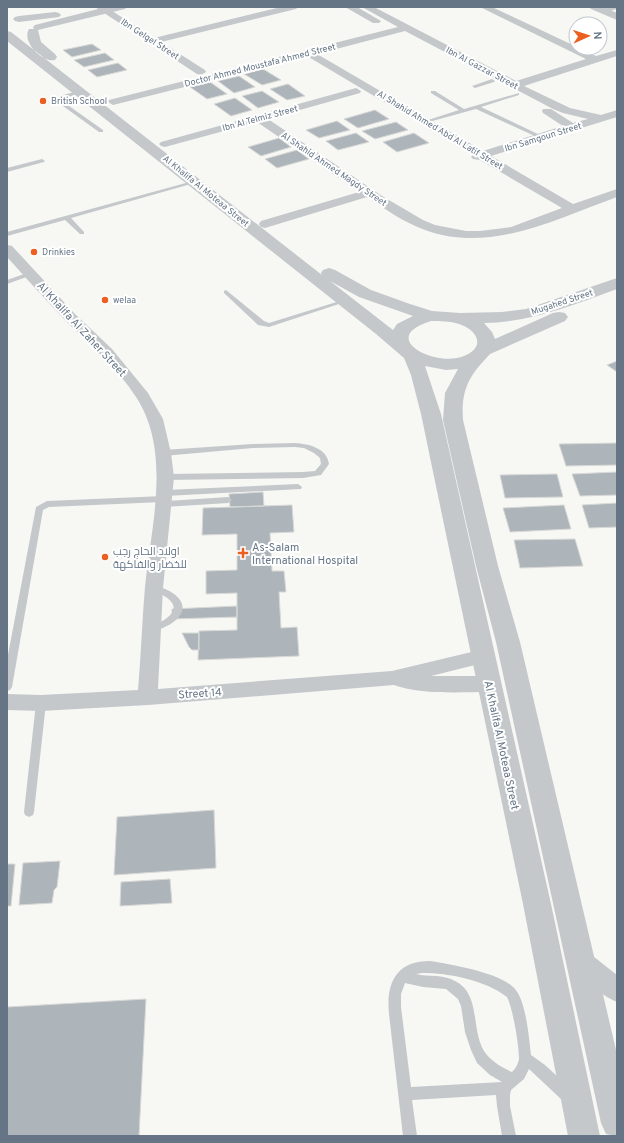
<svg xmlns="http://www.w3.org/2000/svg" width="624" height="1143" viewBox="0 0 624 1143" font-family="Overpass,Cairo,sans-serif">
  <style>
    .building { fill: #adb5bb; stroke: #d8d9d6 }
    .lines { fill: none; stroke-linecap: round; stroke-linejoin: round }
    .service { fill: #c4c8cb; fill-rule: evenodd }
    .minor { fill: #c4c8cb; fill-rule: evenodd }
    .tertiary { fill: #c4c8cb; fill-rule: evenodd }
    .poi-dot { fill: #eb5f20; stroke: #fff; stroke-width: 1.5 }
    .labels { text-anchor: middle; stroke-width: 4; stroke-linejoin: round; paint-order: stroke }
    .far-street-label { font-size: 9px; fill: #657586; stroke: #fff }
    .far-poi-label { font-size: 9px; fill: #657586; stroke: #fff; text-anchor: start }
    .street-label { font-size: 11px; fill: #657586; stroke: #fff }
    .poi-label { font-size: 11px; fill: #657586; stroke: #fff; text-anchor: start }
  </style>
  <rect width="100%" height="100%" fill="#f7f7f4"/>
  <path class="building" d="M92,44L101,50L72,57L63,50Z
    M105,53L114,60L84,67L74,60Z
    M118,63L127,70L97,77L88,70Z
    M263,69L281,80L262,85L244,74Z
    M239,76L255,87L234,93L218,81Z
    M210,82L227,94L207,99L190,87Z
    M288,84L305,96L287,100L270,89Z
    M262,91L279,102L258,108L242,96Z
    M235,98L252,110L231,116L214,104Z
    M375,110L389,119L358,128L344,119Z
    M337,121L350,130L319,138L306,130Z
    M396,122L408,130L375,139L362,131Z
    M356,133L369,142L338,150L326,141Z
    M414,133L429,143L397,152L383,142Z
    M279,138L291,147L261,156L248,147Z
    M297,150L309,159L277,168L265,159Z
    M617,361V372L607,365Z
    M617,443V465L566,466L559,444Z
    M617,472V495L580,496L572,474Z
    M557,474L563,497L505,498L500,475Z
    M263,492L264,506L230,507L229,494Z
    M617,503V527L589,528L582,505Z
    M292,505L294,532L270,533L272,571H284L286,592H279L281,628L297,627L299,656L198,660L199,631L237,630V593L206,594V571L237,570V534L202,535L203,508Z
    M564,505L571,529L510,532L503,508Z
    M575,539L583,566L520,568L514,540Z
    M237,606V617L172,619V609Z
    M182,633H199V650H192L189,647Z
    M214,810L216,868L114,875L117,817Z
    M60,861L57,887L54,890L52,903L19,905L23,863Z
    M7,864H15L11,906H7Z
    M170,879L172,903L120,906L121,882Z
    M146,999L139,1136H7V1007Z"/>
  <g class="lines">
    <path class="service" d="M492,79L495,81L494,82L475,88L472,86Z
      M81,90L83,91V93L64,98L62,101L103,130V132H99L56,101L60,96Z
      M431,91H435L464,109L519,93V95L481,107L544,137L539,138L476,109L425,123V121L459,110L431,93Z
      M42,159L45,161L44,162L7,172V168Z
      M193,181L198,182L71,218L84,232V234H80L65,220L7,236V232Z
      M30,272L32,273V275L7,284V280Z
      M226,290L264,321L269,323L343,300L345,299L348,301L269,327L258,325L224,293V291Z
      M295,443C309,444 327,448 329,464L321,475L303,478L166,480L162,477L166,474L303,472L315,471L321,464L320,458L314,453L304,448L295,447L253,448L163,456L159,453L163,450L253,444Z
      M298,484L302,487L301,489L165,496L161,493L165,490Z
      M164,496L168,499L167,501L228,497L232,500L228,503L164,507L160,504L162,502L49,507L43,510L12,687L10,690L7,691V660L36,507L47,501Z
      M154,585C196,597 189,622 151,632L148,631L146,629L148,627C178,617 185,602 151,590L149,588Z
      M41,699L45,700L46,703L34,812L33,815L29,817L25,815L24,812L36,703L37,700Z
      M430,961C450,964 502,973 515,989C526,1001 529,1038 531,1055L545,1065L571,1089L573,1094L571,1099L566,1101L561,1099L529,1069L524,1079L511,1090L510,1095V1106L516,1136H502L497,1106L496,1095L412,1100L417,1136H403L389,1014C386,983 396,961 430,961ZM422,973C449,973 485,980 507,997C513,1009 519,1045 519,1059C518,1064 516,1068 512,1072C503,1068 494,1063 487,1055C469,1034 483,995 455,981C443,974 429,977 416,974ZM405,983L423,987L446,989L458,999L461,1006L465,1032L471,1050L477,1063L490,1075L502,1082L411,1087L401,1007V994Z"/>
    <path class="minor" d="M95,7H106L154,38L281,7H298L296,9L161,42L205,70L206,72L201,75L197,74Z
      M345,7H357L381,21L379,23H373Z
      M362,7H374L516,81L586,59L480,7H492L596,56L617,50V56L524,86L570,108L601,115L617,110V117L491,156L573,204L617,189V197C556,219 490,254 425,230C405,223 385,209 367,197L265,228L261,227L259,224L261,221L359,192L257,122L165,147L161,146L159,144L161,142L356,88L361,91L360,93L268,119L382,196L423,220L435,225L466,231H480L511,227L562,208L480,160L473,159L471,157L473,155L307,56L113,105L108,102L109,100L398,27ZM405,31L553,109L563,113L588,119L573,123L551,109H543L542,111L543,113L563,126L483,151L317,54Z
      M603,7H617V9L602,13L599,12L597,10L599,8Z
      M7,245L12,246L75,314L112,349L148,393L163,419L171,453L174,477L163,588L158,689L392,671L484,649L491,651L494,656L491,661L431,676H489L496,679L499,684L496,689L489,692C461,692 420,695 394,685L148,705L41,711L7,710V694L41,695L138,690C141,656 142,621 145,587C151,526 172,452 136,397C117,367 89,345 64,319C45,299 26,278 7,257Z
      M581,950L589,953L617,975V1002C602,996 575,975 569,961L573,953Z"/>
    <path class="tertiary" d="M106,7H127L125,9L38,30L41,42L55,54L57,57L55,60C43,63 21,42 29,29H34L33,27L35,25Z
      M589,7H604L617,13V20L591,9Z
      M55,12L59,13L61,15L59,17L19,22L15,21L13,19L15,17L19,16Z
      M7,31L11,32L322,275L321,273L323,270L329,268L335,270L371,290L410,304L432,311L460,313L502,312L526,309L617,278V289C573,305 532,322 484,323L492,332L495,339L553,313L559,312L565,313L568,317L565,321L490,354C469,376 461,389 463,420L498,566L520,642L617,1054V1136L606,1134L601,1123L496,642L476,566L443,420L445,393L458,369L446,370L425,366L441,414L551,904L600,1136H568L523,904L421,414L411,375L404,358L376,334L7,41ZM330,281L359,297L413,316L397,324L393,330ZM431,321C440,321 450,321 459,324C478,330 486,347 464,356C436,368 376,338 431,321Z"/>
  </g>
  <g class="poi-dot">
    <circle cx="43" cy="101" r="4"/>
    <circle cx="34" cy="252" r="4"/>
    <circle cx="105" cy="300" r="4"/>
    <path d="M241 547h4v4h4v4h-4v4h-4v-4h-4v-4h4z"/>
    <circle cx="105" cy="557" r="4"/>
  </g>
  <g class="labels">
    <g class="far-street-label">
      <text transform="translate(150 39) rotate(33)" y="3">Ibn Gelgel Street</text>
      <text transform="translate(260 65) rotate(-14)" y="3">Doctor Ahmed Moustafa Ahmed Street</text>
      <text transform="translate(482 68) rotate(28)" y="3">Ibn Al Gazzar Street</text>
      <text transform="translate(260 118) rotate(-15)" y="3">Ibn Al Telmiz Street</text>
      <text transform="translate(440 130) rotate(31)" y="3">Al Shahid Ahmed Abd Al Latif Street</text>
      <text transform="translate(543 137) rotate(-17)" y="3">Ibn Samgoun Street</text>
      <text transform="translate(334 169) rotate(34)" y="3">Al Shahid Ahmed Magdy Street</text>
      <text transform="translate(206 191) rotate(39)" y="3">Al Khalifa Al Moteaa Street</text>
      <text transform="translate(562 302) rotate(-18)" y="3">Mugahed Street</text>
    </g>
    <g class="far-poi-label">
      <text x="51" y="104">British School</text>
      <text x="42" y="255">Drinkies</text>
      <text x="113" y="303">welaa</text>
    </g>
    <g class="street-label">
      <text transform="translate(82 329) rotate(47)" y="4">Al Khalifa Al Zaher Street</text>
      <text transform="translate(200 693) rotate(-4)" y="4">Street 14</text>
      <text transform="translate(502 745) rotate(78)" y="4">Al Khalifa Al Moteaa Street</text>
    </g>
    <g class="poi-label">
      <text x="252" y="551">As-Salam<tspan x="252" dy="13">International Hospital</tspan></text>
      <text x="113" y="555">اولاد الحاج رجب<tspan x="113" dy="13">للخضار والفاكهة</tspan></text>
    </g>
  </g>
  <rect width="624" height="1143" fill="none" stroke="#657586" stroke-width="16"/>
  <g transform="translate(588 36) rotate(87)"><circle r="19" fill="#ffffff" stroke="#c1c8cf"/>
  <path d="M0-3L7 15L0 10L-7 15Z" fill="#eb5f20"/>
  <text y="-6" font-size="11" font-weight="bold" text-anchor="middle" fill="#657586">N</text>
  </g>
</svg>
